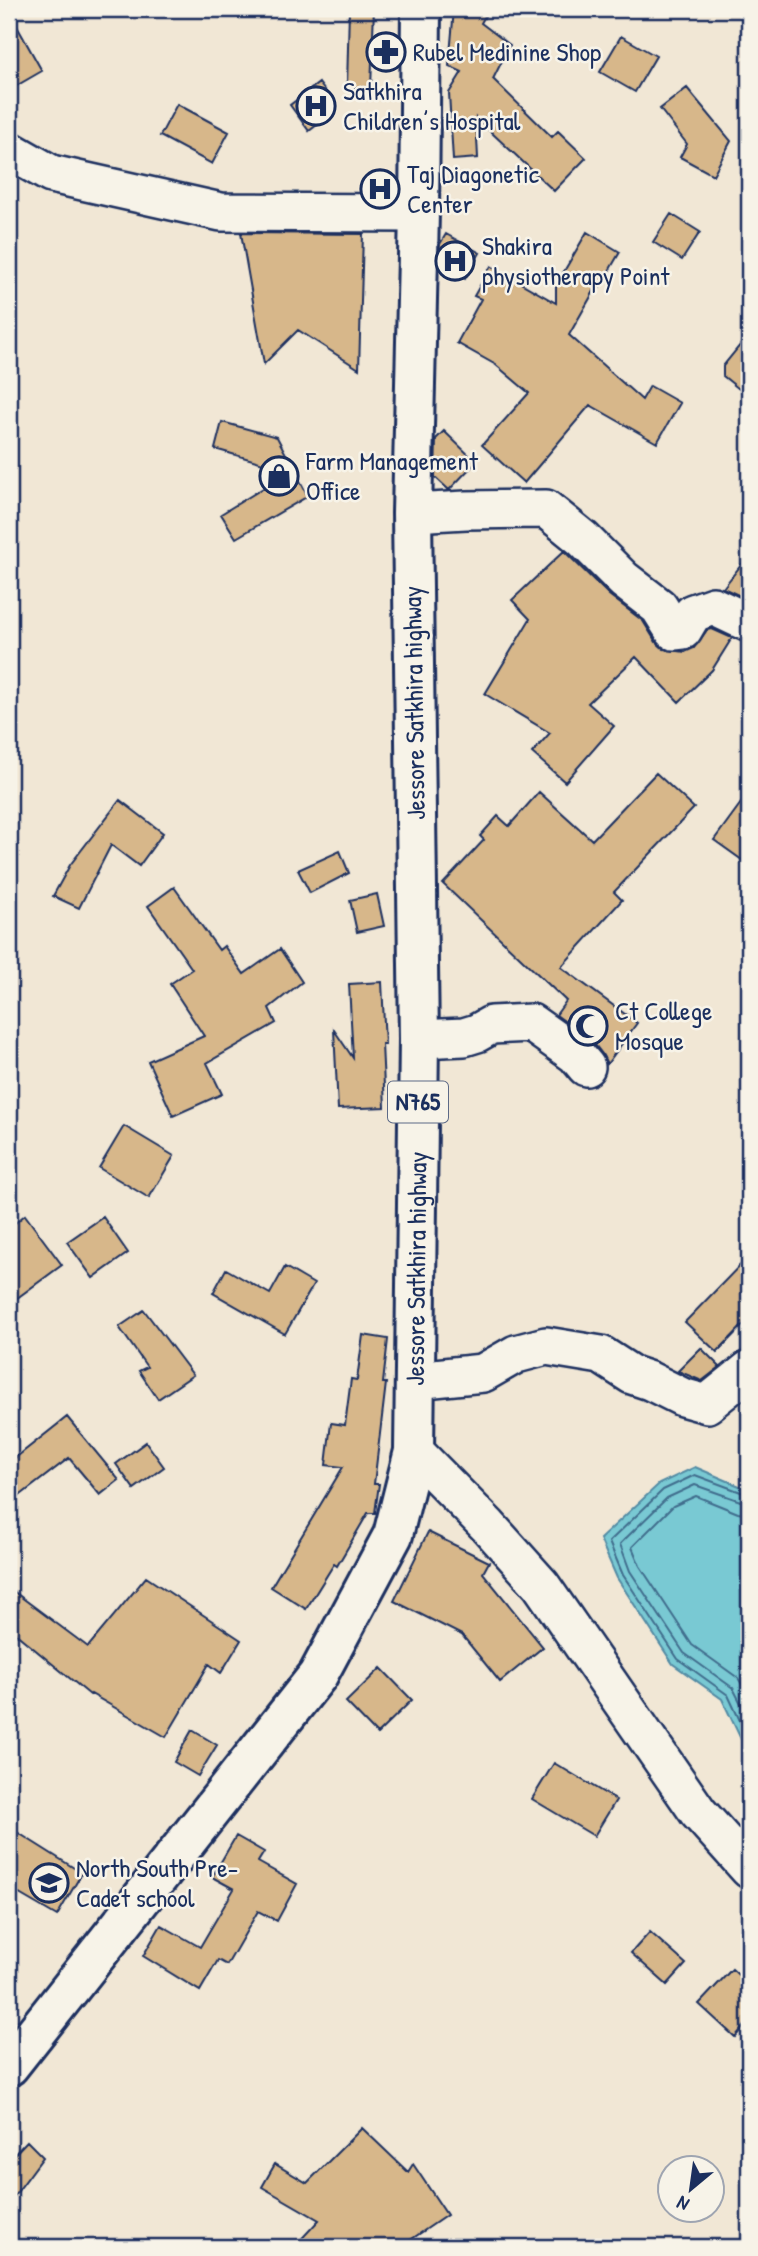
<svg xmlns="http://www.w3.org/2000/svg" width="758" height="2256" viewBox="0 0 758 2256" font-family="'Patrick Hand',sans-serif">
  <style>
    .water { fill: #79c9d3; stroke: #538ba4; stroke-width: 2 }
    .lines { fill: none; stroke-linecap: round; stroke-linejoin: round }
    .shore { stroke: #416d8d; stroke-width: 2 }
    .building { fill: #d7b78a; stroke: #1b2f5e; stroke-width: 2 }
    .minor-casing { stroke: #1b2f5e; stroke-width: 42 }
    .highway-casing { stroke: #1b2f5e; stroke-width: 44 }
    .minor { stroke: #f7f3e8; stroke-width: 37 }
    .highway { stroke: #f7f3e8; stroke-width: 38 }
    .labels { text-anchor: middle; stroke-width: 5; stroke-linejoin: round; paint-order: stroke }
    .shield { fill: #f7f3e8; stroke: #5d6a87; stroke-width: 2 }
    .shield-label { font-size: 24px; font-weight: bold; fill: #1b2f5e }
    .poi-label { font-size: 26px; fill: #1b2f5e; stroke: #f7f3e8; text-anchor: start }
    .street-label { font-size: 26px; fill: #1b2f5e; stroke: #f7f3e8 }
  </style>
  <rect width="100%" height="100%" fill="#f1e7d5"/>
  <filter id="ink" filterUnits="userSpaceOnUse"><feTurbulence type="fractalNoise" baseFrequency=".0143" numOctaves="2"/><feDisplacementMap in="SourceGraphic" scale="14" xChannelSelector="R" yChannelSelector="G"/><feConvolveMatrix kernelMatrix="1 2 1 2 8 2 1 2 1" color-interpolation-filters="sRGB"/></filter>
  <g filter="url(#ink)">
    <path class="water" d="M695,1467L749,1490V1756L722,1699L673,1664L617,1578L600,1539L659,1484Z"/>
    <g class="lines">
      <path class="shore" d="M749,1495L695,1475L663,1490L609,1542L623,1575L678,1659L728,1695L749,1740
        M749,1504L695,1485L667,1498L620,1544L630,1571L684,1653L733,1688L749,1719
        M749,1515L738,1513L696,1496L673,1506L632,1547L640,1566L692,1645L738,1678L749,1695"/>
    </g>
    <path class="building" d="M349,9H374L371,88L347,87Z
      M454,9H489L481,23L510,45L493,79L552,137L558,131L586,158L554,191L476,118L478,158L453,160L449,93L462,72L449,66Z
      M9,12L42,71L9,90Z
      M621,36L656,56L635,92L600,72Z
      M319,83L334,103V112L309,131L290,105Z
      M687,88L731,141L713,175L680,157L687,144L660,109Z
      M177,104L229,132L212,164L160,136Z
      M671,214L700,232L682,260L653,242Z
      M587,232L620,252L599,288L597,286L569,335L642,400L650,386L680,403L657,443L590,405L524,483L482,445L529,393L496,365L457,343L481,299L474,296L491,266L556,303V285Z
      M241,233L363,234L359,369L298,330L264,364Z
      M446,234L480,253L465,279L440,265V244Z
      M749,334V397L723,376V366Z
      M222,422L277,437L308,496L236,538L221,514L291,471L215,449Z
      M444,431L476,462L449,490L435,477L436,439Z
      M564,551L609,595L643,621L656,642L664,649L685,652L694,648L707,630L712,629L732,638L712,670L679,702L636,657L588,703L614,726L565,782L532,753L550,733L485,694L530,619L512,600Z
      M749,555V597L747,599L723,588Z
      M656,773L694,808L614,892L622,900L561,967L637,1023L607,1064L602,1054L592,1041L556,1015L566,1001L443,884L484,840L480,836L498,816L509,826L539,792L592,840Z
      M749,792V865L714,840Z
      M120,800L163,833L139,866L111,845L79,908L53,896L70,865Z
      M340,851L349,873L310,893L298,870Z
      M174,887L219,950L224,946L244,974L280,949L302,982L269,1008L276,1023L207,1063L222,1094L173,1116L148,1061L204,1036L170,984L192,969L148,906Z
      M377,894L384,926L357,932L350,900Z
      M382,982L385,1044H382L385,1107L338,1109L334,1030L353,1058L349,984Z
      M124,1126L174,1156L149,1198L99,1168Z
      M25,1215L62,1265L9,1304V1228Z
      M103,1217L128,1253L93,1278L67,1242Z
      M749,1256V1319L717,1352L685,1322Z
      M285,1267L314,1284L285,1334L213,1293L226,1269L270,1294Z
      M144,1310L193,1375L158,1399L139,1371L147,1367L119,1327Z
      M363,1335L388,1339L383,1383H386L374,1484H379L375,1513H368L337,1566L334,1564L306,1609L271,1587L343,1467L326,1465L331,1423L345,1425L351,1379L357,1380Z
      M701,1348L720,1367L702,1381L678,1371Z
      M67,1417L119,1480L100,1495L69,1458L9,1504V1463Z
      M146,1442L164,1467L134,1489L116,1464Z
      M428,1532L489,1562L483,1573L543,1647L500,1682L462,1635L394,1601Z
      M146,1577L241,1640L221,1673L209,1664L166,1737L91,1694L90,1695L9,1628V1588L88,1647Z
      M381,1668L412,1700L377,1734L346,1702Z
      M192,1730L217,1745L198,1776L174,1762Z
      M554,1763L616,1800L594,1836L532,1799Z
      M9,1827L82,1873L57,1916L9,1888Z
      M236,1836L264,1852L258,1862L297,1884L277,1921L258,1911L227,1965L218,1960L200,1991L143,1956L161,1925L200,1947L234,1889L212,1877Z
      M650,1932L686,1964L667,1985L631,1953Z
      M732,1969L749,1985V2021L735,2037L699,2004Z
      M362,2128L408,2172L413,2164L447,2215L400,2247H294L319,2220L262,2187L275,2164L307,2183Z
      M27,2141L43,2157L9,2203V2160Z"/>
    <g class="lines">
      <g class="minor-casing">
        <path id="minor" d="M9,150L51,174L221,212L419,213
          M412,513L466,510L546,509L583,539L624,580L659,607L674,631L683,630L693,613L713,606L749,623
          M419,1039L464,1037L477,1033L491,1025L531,1023L576,1055L586,1067
          M415,1380L483,1373L516,1354L546,1346L601,1355L632,1375L650,1381L682,1397L707,1404L749,1370
          M414,1451L488,1526L541,1585L698,1812L749,1869"/>
      </g>
      <g class="highway-casing">
        <g id="highway">
          <path id="s1" d="M9,2066L318,1675L393,1535L414,1451L419,1039L412,513L419,213L421,9"/>
        </g>
      </g>
      <use href="#minor" class="minor"/>
      <use href="#highway" class="highway"/>
    </g>
  </g>
  <defs>
    <g id="pharmacy-ring" transform="scale(2.0125)"><circle r="9.5" fill="#f7f3e8" stroke="#1b2f5e" stroke-width="1.5"/><path d="M-2-6h4v4h4v4h-4v4h-4v-4h-4v-4h4Z" fill="#1b2f5e"/></g>
    <g id="hospital-ring" transform="scale(2.0125)"><circle r="9.5" fill="#f7f3e8" stroke="#1b2f5e" stroke-width="1.5"/><path d="M-5-5h3v3.5h4V-5h3V5h-3V1.5h-4V5h-3Z" fill="#1b2f5e"/></g>
    <g id="shop-ring" transform="scale(2.0125)"><circle r="9.5" fill="#f7f3e8" stroke="#1b2f5e" stroke-width="1.5"/><path d="M-5-2.5h2.3a2.7 3.5 0 0 1 5.4 0H5L5.5 6h-11ZM-1.5-2.5h3a1.5 2.3 0 0 0-3 0Z" fill="#1b2f5e"/></g>
    <g id="mosque-ring" transform="scale(2.0125)"><circle r="9.5" fill="#f7f3e8" stroke="#1b2f5e" stroke-width="1.5"/><path d="M3.5-4.9A6 6 0 1 0 3.5 4.9A5 5 0 1 1 3.5-4.9Z" fill="#1b2f5e"/></g>
    <g id="school-ring" transform="scale(2.0125)"><circle r="9.5" fill="#f7f3e8" stroke="#1b2f5e" stroke-width="1.5"/><path d="M0-5L7-2L0 1L-7-2ZM-4 1L0 2.5L4 1V4Q0 6-4 4Z" fill="#1b2f5e"/></g>
  </defs>
  <g fill-rule="evenodd">
    <use href="#pharmacy-ring" x="386" y="52"/>
    <use href="#hospital-ring" x="316" y="106"/>
    <use href="#hospital-ring" x="380" y="189"/>
    <use href="#hospital-ring" x="455" y="261"/>
    <use href="#shop-ring" x="279" y="476"/>
    <use href="#mosque-ring" x="588" y="1026"/>
    <use href="#school-ring" x="49" y="1883"/>
  </g>
  <g class="labels">
    <rect class="shield" x="388" y="1081.5" width="60" height="41" rx="5"/>
    <g class="shield-label">
      <text x="418" y="1110">N765</text>
    </g>
    <g class="poi-label">
      <text x="413" y="61">Rubel Medinine Shop</text>
      <text x="343" y="100">Satkhira<tspan x="343" dy="30">Children’s Hospital</tspan></text>
      <text x="407" y="183">Taj Diagonetic<tspan x="407" dy="30">Center</tspan></text>
      <text x="482" y="255">Shakira<tspan x="482" dy="30">physiotherapy Point</tspan></text>
      <text x="306" y="470">Farm Management<tspan x="306" dy="30">Office</tspan></text>
      <text x="615" y="1020">Ct College<tspan x="615" dy="30">Mosque</tspan></text>
      <text x="76" y="1877">North South Pre-<tspan x="76" dy="30">Cadet school</tspan></text>
    </g>
    <g class="street-label">
      <text transform="translate(414 703) rotate(-91)" y="9">Jessore Satkhira highway</text>
      <text dy="9" stroke="none"><textPath href="#s1" startOffset="926">Jessore Satkhira highway</textPath></text>
    </g>
  </g>
  <rect width="758" height="2256" fill="none" stroke="#f7f3e8" stroke-width="35"/>
  <rect x="18" y="18" width="723" height="2221" fill="none" stroke="#1b2f5e" stroke-width="2.5" filter="url(#ink)"/>
  <g transform="translate(691 2189) rotate(209)"><circle r="33" fill="#f7f3e8" stroke="#9fa5b1" stroke-width="2"/>
  <path d="M0-5L12 26L0 18L-12 26Z" fill="#1b2f5e"/>
  <text y="-10" font-size="19" font-weight="bold" text-anchor="middle" fill="#1b2f5e">N</text>
  </g>
</svg>
